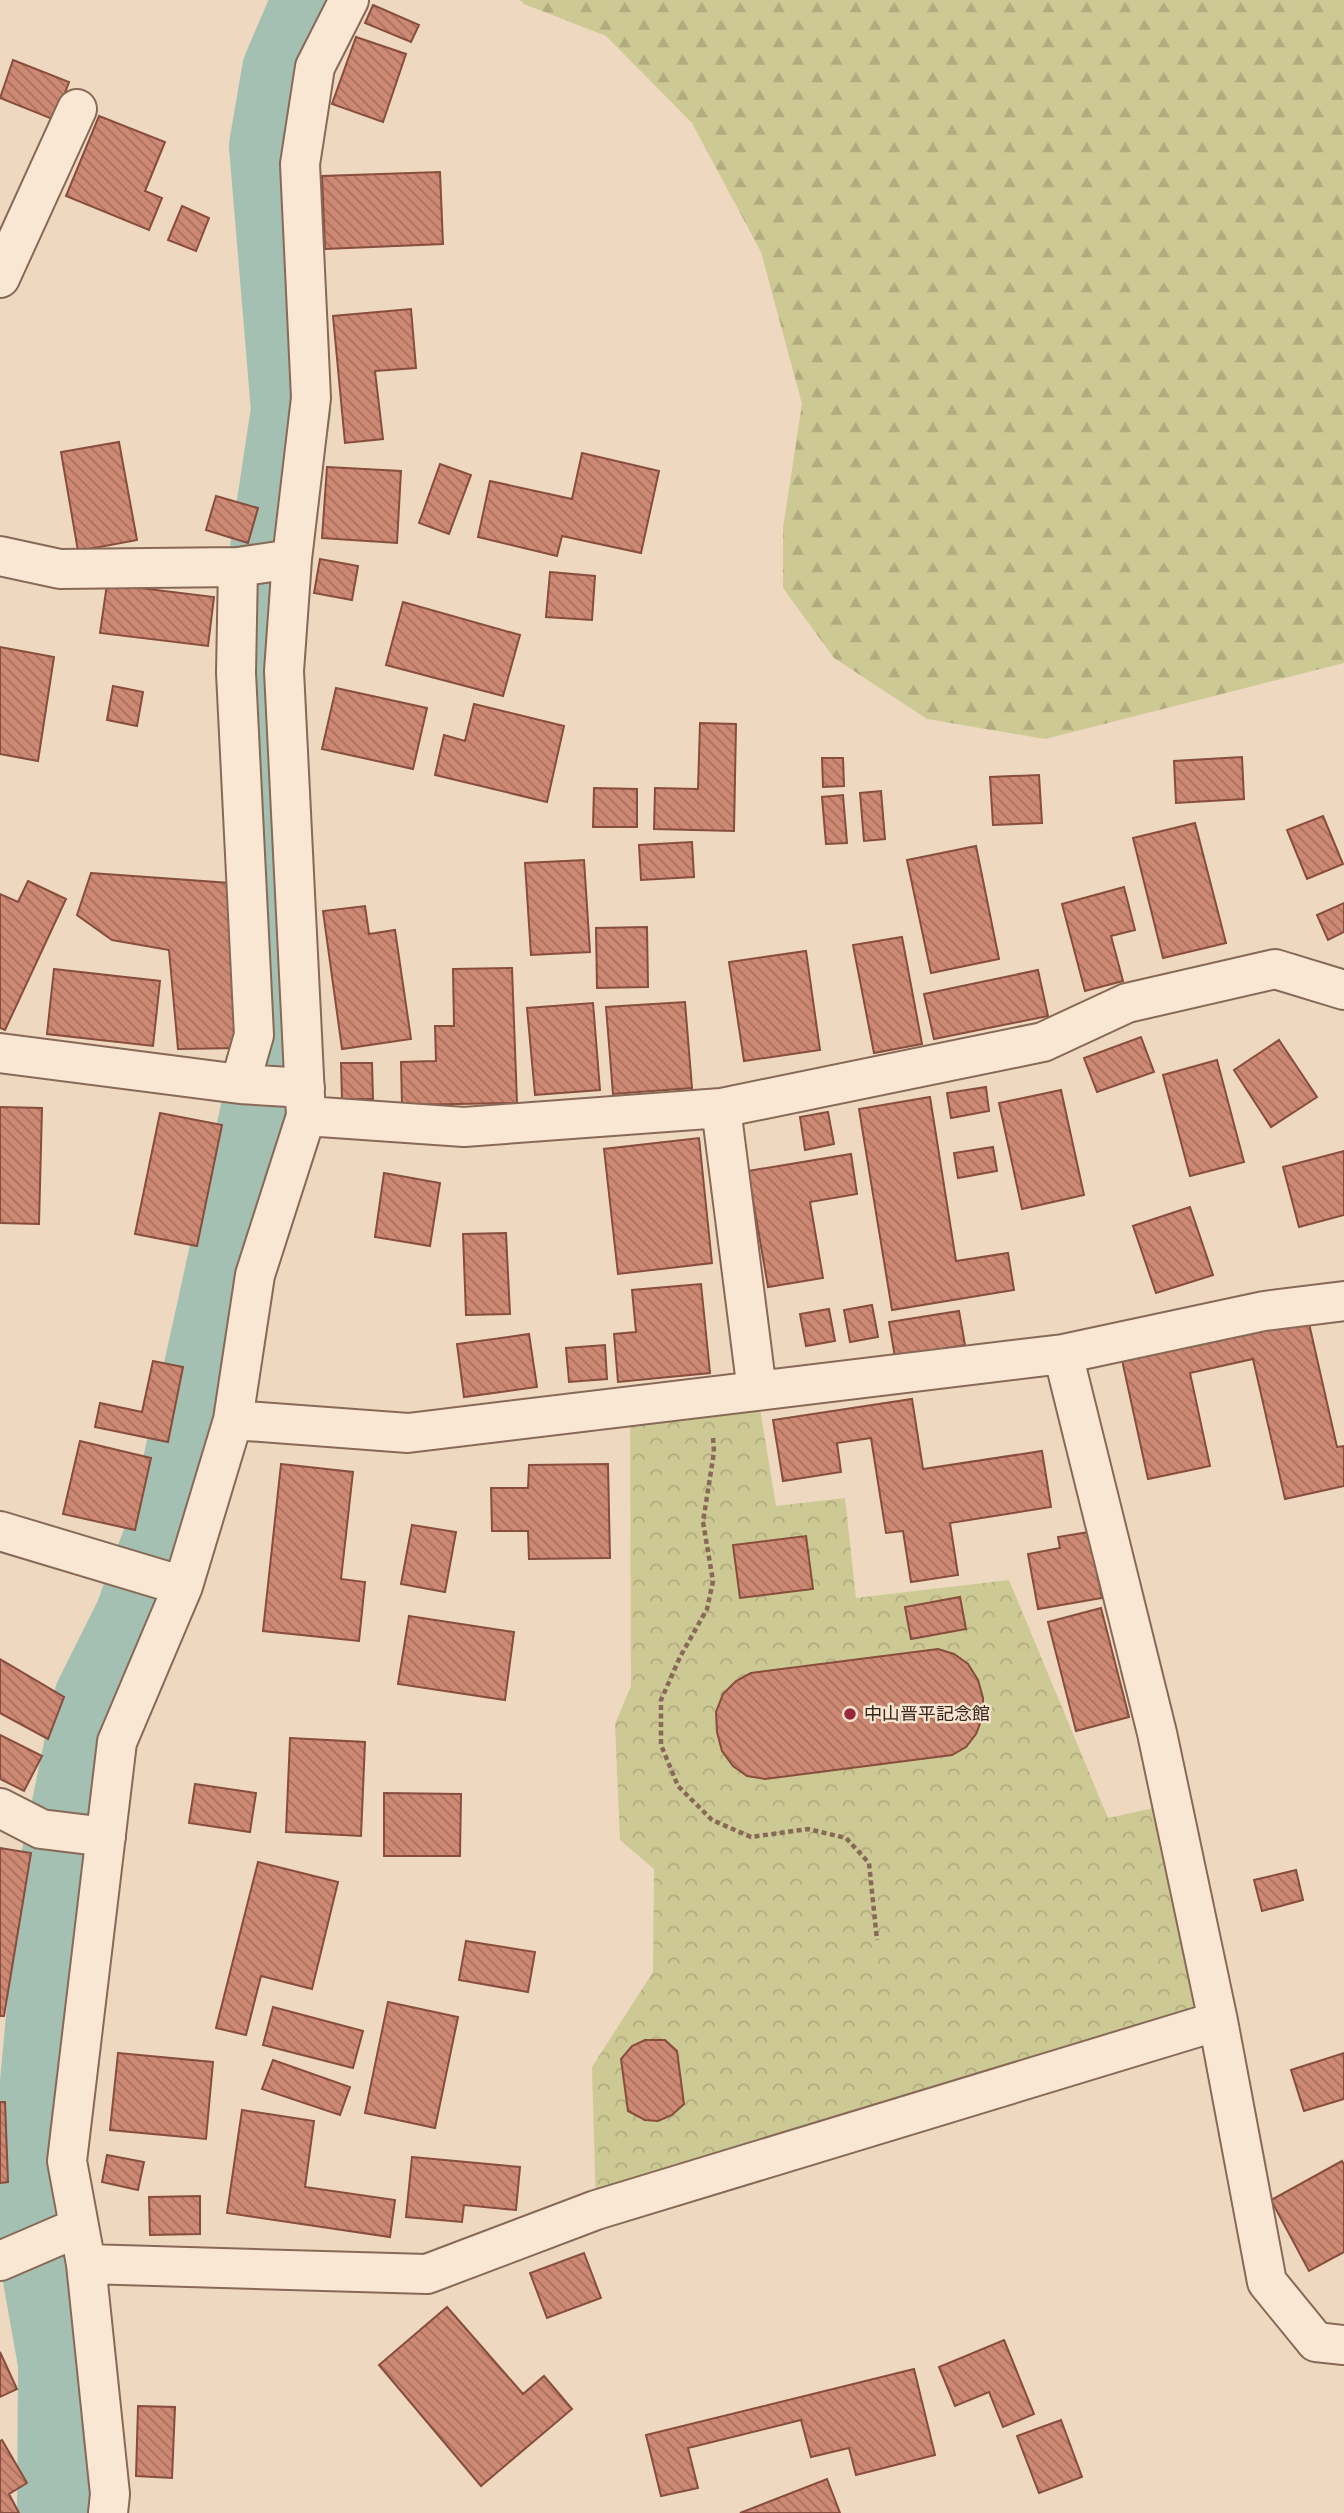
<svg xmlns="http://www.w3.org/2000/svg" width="1344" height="2513" viewBox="0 0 1344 2513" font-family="'Noto Serif','Noto Sans JP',serif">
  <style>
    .forest { fill: url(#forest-firs) }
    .park { fill: url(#park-crowns) }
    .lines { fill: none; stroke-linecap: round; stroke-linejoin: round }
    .river { stroke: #a3c0b2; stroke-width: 80 }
    .building { fill: url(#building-back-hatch); stroke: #874d3d; stroke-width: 2 }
    .minor-casing { stroke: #886857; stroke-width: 42 }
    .path { stroke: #886857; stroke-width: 4.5; stroke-dasharray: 5 3.5; stroke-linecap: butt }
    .minor { stroke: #f9e7d3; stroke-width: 38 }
    .poi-dot { fill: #98263c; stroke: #f6e4cf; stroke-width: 2.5 }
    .labels { text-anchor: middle; stroke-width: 5; stroke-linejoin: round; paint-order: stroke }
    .poi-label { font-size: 18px; fill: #37241c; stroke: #f6e4cf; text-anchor: start }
  </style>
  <defs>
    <pattern id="forest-firs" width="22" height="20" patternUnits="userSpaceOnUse" patternTransform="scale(1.75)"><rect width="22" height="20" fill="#cdc994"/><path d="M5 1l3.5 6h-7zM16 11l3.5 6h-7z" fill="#b1ac7f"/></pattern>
    <pattern id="park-crowns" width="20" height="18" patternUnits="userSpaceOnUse" patternTransform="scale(1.75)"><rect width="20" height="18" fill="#cdc994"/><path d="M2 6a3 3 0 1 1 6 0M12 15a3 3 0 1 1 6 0" fill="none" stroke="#b1ac7f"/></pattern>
    <pattern id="building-back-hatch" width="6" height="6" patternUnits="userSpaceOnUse" patternTransform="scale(1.75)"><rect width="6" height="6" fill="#ce8974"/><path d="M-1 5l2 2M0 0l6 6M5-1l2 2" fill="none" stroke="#a8705e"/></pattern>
  </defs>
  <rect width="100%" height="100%" fill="#efd8c0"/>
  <path class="forest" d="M520,0H1344V663L1045,739L927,719L834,658L783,588V528L802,404L761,252L692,123L606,36L524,4Z"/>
  <path class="park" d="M757,1391L776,1506L845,1498L856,1598L1009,1580L1108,1818L1172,1804L1218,2021L596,2210L592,2067L653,1972L654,1869L620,1840L615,1724L631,1686L630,1407Z"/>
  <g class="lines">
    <path class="river" d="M57,2513L58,2363L29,2200L61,1858L94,1698L134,1618L171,1517L275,1045L262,736L264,589L291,410L269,146L282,70L312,0"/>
  </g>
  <path class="building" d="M373,5L419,25L411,42L365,23Z
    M356,37L406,54L383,122L332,104Z
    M13,60L69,82L55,120L0,98Z
    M99,116L165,142L145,191L162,198L149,230L66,196Z
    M440,172L443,244L325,249L322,176Z
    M182,206L209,218L196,251L168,240Z
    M411,309L416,368L375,371L383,439L345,443L333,316Z
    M119,442L137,540L78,551L61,452Z
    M582,453L659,471L641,553L562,536L557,556L478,537L490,481L572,499Z
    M440,464L471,475L449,534L419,523Z
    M327,467L401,471L397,543L322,538Z
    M216,496L258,508L248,543L206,530Z
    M320,559L358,566L352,600L314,593Z
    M550,572L595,576L592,620L546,617Z
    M107,584L214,597L208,646L100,633Z
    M403,602L520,635L503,696L386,665Z
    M0,647L54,657L38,761L0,754Z
    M113,686L143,692L137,726L107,720Z
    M336,688L427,708L413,769L322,749Z
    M474,704L564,726L547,802L435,775L444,735L465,741Z
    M700,723L736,724L734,831L654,829L655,788L698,789Z
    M1242,757L1244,799L1176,803L1174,761Z
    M822,758H843L844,786L823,787Z
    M1039,775L1042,823L993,825L990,777Z
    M594,788L637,789V827H593Z
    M881,791L885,839L864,841L860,793Z
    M843,795L847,843L826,844L822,797Z
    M1323,816L1343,864L1307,879L1287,830Z
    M1195,823L1226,943L1163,958L1133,838Z
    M692,842L694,877L641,880L639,845Z
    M976,846L999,959L931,973L907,860Z
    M584,860L590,952L531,955L525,863Z
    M91,873L230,883L241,1048L178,1049L169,950L112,940L77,915Z
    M28,881L66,899L5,1030L0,1028V894L18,902Z
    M1124,887L1135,930L1111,936L1123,981L1085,991L1062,904Z
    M1344,903V932L1328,940L1317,915Z
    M365,906L369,934L395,930L411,1039L342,1049L323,911Z
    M647,927L648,987L597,988L596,928Z
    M902,937L922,1044L874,1053L853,945Z
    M806,951L820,1050L744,1061L729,962Z
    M512,968L517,1103L402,1105L401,1062L436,1061L435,1026H454L453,969Z
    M54,969L160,981L153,1046L47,1034Z
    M1038,970L1048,1016L934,1039L924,994Z
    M685,1002L692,1088L613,1094L606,1007Z
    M593,1003L600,1090L535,1095L527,1008Z
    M1141,1037L1154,1072L1097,1092L1084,1058Z
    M1279,1040L1317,1097L1271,1127L1234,1070Z
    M1217,1060L1244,1162L1190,1176L1163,1075Z
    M341,1063H372L373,1099H342Z
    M986,1087L989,1111L951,1118L947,1093Z
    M1061,1090L1084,1195L1022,1209L999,1103Z
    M930,1097L956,1261L1008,1253L1014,1290L892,1310L859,1109Z
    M0,1107L42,1108L39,1224L0,1223Z
    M828,1112L834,1144L805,1150L800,1117Z
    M160,1113L222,1125L197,1246L135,1234Z
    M699,1138L712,1263L618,1274L604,1149Z
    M993,1147L997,1171L958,1178L954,1153Z
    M1344,1151V1215L1299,1227L1283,1167Z
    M851,1154L857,1194L810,1202L823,1278L768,1287L748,1171Z
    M384,1173L440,1183L430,1246L375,1237Z
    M1190,1207L1213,1275L1156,1293L1133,1226Z
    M506,1233L510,1314L466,1315L463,1234Z
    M701,1284L710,1373L618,1382L614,1334L636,1332L632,1290Z
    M872,1305L878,1337L850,1342L844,1310Z
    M829,1309L835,1341L806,1346L800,1314Z
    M959,1311L965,1345L895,1357L889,1322Z
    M1308,1319L1337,1447L1344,1446V1486L1285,1499L1253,1359L1190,1373L1210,1466L1148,1479L1122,1360Z
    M529,1334L537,1387L464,1397L457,1344Z
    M605,1345L607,1379L569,1382L566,1348Z
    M153,1361L183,1367L168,1442L95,1427L100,1403L142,1412Z
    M912,1399L923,1469L1042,1451L1051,1507L950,1523L958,1575L911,1582L903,1531L886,1533L871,1438L837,1443L841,1472L783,1481L773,1420Z
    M80,1441L151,1458L135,1530L63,1514Z
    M281,1464L353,1472L341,1579L365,1582L359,1641L263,1631Z
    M608,1464L610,1558L529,1559L528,1531H492L491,1488H528L529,1465Z
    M412,1525L456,1532L445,1592L401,1584Z
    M1089,1532L1102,1598L1038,1609L1028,1554L1060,1548L1058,1537Z
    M806,1536L813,1589L740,1598L733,1545Z
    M960,1597L966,1629L911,1639L905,1607Z
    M1101,1608L1129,1717L1076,1731L1048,1622Z
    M409,1616L514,1632L505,1700L398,1684Z
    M938,1649L954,1654L968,1664L978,1680L983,1698V1716L976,1734L966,1747L952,1755L765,1779L747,1776L733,1766L722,1751L717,1732L716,1712L723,1694L736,1681L751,1673Z
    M0,1659L64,1697L48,1739L0,1713Z
    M0,1735L42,1756L24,1791L0,1779Z
    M290,1738L365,1742L361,1836L286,1832Z
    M195,1784L256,1793L250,1832L189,1823Z
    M384,1793L461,1794L460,1856H384Z
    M0,1848L31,1853L4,2016H0Z
    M258,1862L338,1882L312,1989L261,1976L246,2035L216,2028Z
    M1296,1870L1303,1900L1262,1911L1254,1880Z
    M466,1941L535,1952L528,1992L459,1980Z
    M388,2002L458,2017L435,2128L365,2113Z
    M273,2007L363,2031L353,2068L263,2045Z
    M645,2040H665L677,2051L684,2104L672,2115L658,2121L645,2120L628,2111L621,2059L632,2046Z
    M118,2053L213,2062L206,2139L110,2130Z
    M1344,2053V2099L1304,2111L1291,2070Z
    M273,2060L350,2087L340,2115L262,2089Z
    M0,2102H5L8,2182L0,2183Z
    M242,2110L314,2121L305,2187L395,2200L390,2237L227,2213Z
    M107,2155L144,2162L138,2190L102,2182Z
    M412,2157L520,2167L516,2210L464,2205L462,2222L406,2217Z
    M1342,2161L1344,2165V2252L1309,2271L1271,2200Z
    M200,2196V2234L150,2235L149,2197Z
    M584,2253L601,2298L547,2318L530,2273Z
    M447,2307L523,2394L544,2376L572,2409L481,2486L379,2365Z
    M1004,2340L1034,2414L1003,2427L989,2392L955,2406L939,2367Z
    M0,2352L17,2389L0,2397Z
    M914,2369L935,2455L856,2475L849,2448L811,2457L801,2420L688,2448L698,2488L661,2496L646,2435Z
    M138,2406L175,2407L172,2478L136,2476Z
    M1061,2420L1082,2477L1039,2493L1017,2436Z
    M2,2440L27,2483L9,2494L19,2513H0V2441Z
    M827,2479L840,2513H740Z"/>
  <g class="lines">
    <g class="minor-casing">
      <path id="minor" d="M0,278L77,109
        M0,556L60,569L238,567L292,559
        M238,567L236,673L254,1035L240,1084
        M0,1053L240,1084L305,1088
        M721,1108L757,1391
        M306,1116L464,1127L721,1108L1043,1042L1127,1003L1275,969L1344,990
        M1063,1354L1157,1733L1218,2021L1267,2282L1316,2342L1344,2345
        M233,1420L255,1275L306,1116L284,671L292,559L311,398L300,164L315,67L349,0
        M0,1531L183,1586
        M0,1808L41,1829L106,1837
        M0,2261L79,2227
        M86,2264L67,2161L117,1742L183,1586L233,1420L408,1433L1063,1354L1264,1311L1344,1301
        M108,2513L110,2494L86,2264L427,2274L596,2210L1218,2021"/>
    </g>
    <path class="path" d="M713,1438L714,1452L703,1522L713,1581L707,1609L680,1657L661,1700V1745L678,1786L712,1820L751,1837L808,1829L846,1838L869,1863L877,1940"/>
    <use href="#minor" class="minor"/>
  </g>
  <circle class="poi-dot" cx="850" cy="1714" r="7"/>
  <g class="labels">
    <g class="poi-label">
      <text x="864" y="1720">中山晋平記念館</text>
    </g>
  </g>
</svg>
